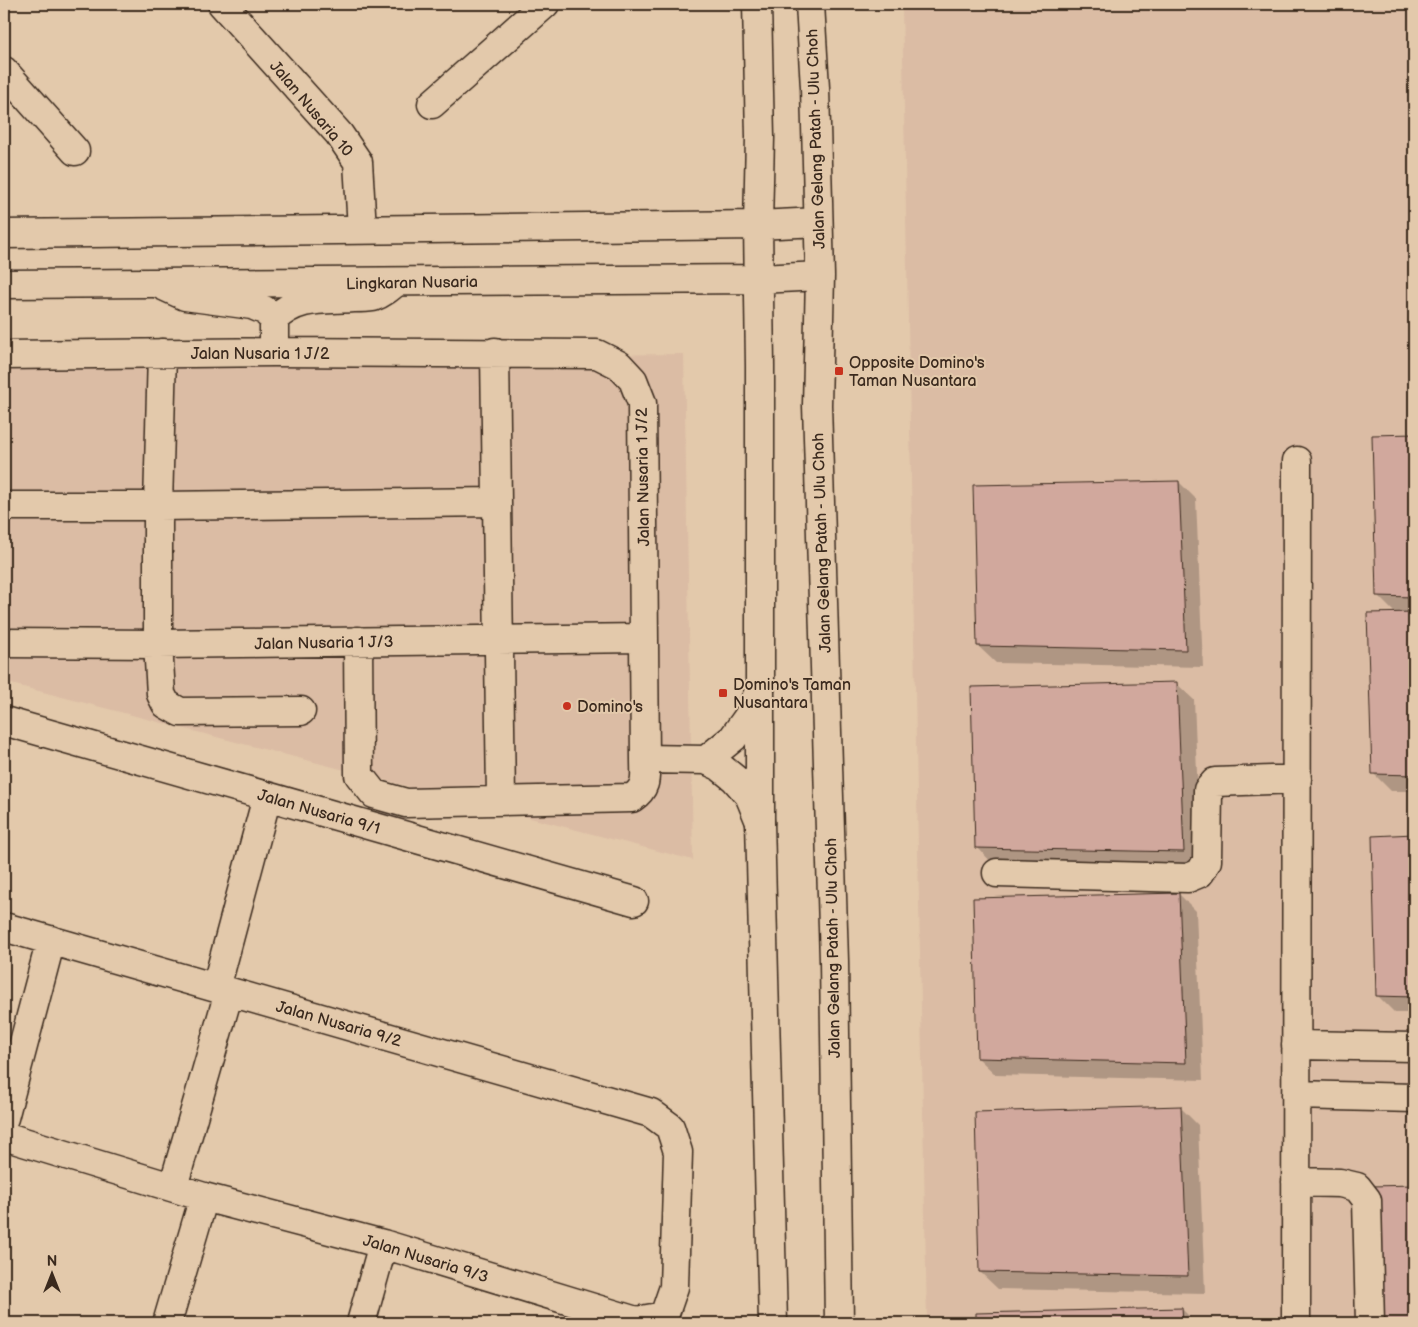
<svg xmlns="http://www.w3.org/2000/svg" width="1418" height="1327" viewBox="0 0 1418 1327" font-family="'Balsamiq Sans',sans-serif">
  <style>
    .built { fill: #dbbca4 }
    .shadow { fill: #0003 }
    .building { fill: #d1a89d; stroke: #3b2a1e }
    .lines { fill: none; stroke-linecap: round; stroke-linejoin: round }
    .minor-casing { stroke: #3b2a1e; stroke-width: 31 }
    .major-casing { stroke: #3b2a1e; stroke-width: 31 }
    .minor { stroke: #e3c9ab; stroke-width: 28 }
    .major { stroke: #e3c9ab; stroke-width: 28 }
    .poi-dot { fill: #c8321e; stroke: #e3c9ab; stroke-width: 2 }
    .labels { text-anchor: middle; stroke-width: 4; stroke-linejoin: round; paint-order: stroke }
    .street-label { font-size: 16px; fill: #3b2a1e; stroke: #e3c9ab }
    .poi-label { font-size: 16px; fill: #3b2a1e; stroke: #e3c9ab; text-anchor: start }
  </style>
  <rect width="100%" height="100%" fill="#e3c9ab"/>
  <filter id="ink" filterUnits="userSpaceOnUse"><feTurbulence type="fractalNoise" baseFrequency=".02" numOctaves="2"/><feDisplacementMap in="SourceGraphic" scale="10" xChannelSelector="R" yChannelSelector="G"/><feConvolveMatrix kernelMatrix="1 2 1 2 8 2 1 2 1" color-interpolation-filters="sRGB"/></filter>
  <g filter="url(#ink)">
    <path class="built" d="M902,4H1414V1323H927Z
      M684,354L693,860L4,682V361Z"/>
    <path class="shadow" d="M1414,436V791H1391L1373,773L1396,614L1377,595L1373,437Z
      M1179,482L1196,499L1203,667L996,663L978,646Z
      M1176,683L1194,700L1201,869L994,865L977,847Z
      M1414,836V1013H1395L1377,995L1373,837Z
      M1179,894L1196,911L1203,1080L996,1075L978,1058Z
      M1181,1108L1198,1125L1205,1293L998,1289L980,1272Z
      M1414,1186V1323H1377L1374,1187Z
      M1182,1309L1196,1323H978L977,1314Z"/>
    <path class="building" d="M1414,434V597L1376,596L1372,435Z
      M1179,481L1186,650L977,646L973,485Z
      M1414,612V775L1372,774L1367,613Z
      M1177,682L1184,852L975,848L971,687Z
      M1414,834V997L1376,996L1372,836Z
      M1179,893L1186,1063L977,1058L973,898Z
      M1181,1106L1188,1276L979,1272L975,1112Z
      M1414,1185V1323H1376L1372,1186Z
      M1182,1308L1183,1323H976V1313Z"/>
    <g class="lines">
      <g class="minor-casing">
        <path id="minor" d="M222,4L339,134L358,162L362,229
          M4,71L75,151
          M432,104L545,4
          M159,284L185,296L252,305L264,310L274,319V352
          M274,319C298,296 322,300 354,298C360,298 367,298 373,297C382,294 389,288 396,282
          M495,352L501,800
          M162,353L158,506V644L161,694L166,704L180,712L301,711
          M4,355L274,352L597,354L619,365L633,380L642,403L645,759C645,777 648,787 632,798L406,803L374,794L359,775L358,641
          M4,506H158L497,502
          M4,643L158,644L644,638
          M4,721L634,901
          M645,759L706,760L719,766L735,779L749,795L760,822
          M706,760L733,738L748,717L760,689
          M997,873L1188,878L1200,873L1207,861L1208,790L1215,782L1297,779
          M4,927L651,1113L670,1127L678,1152L674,1287L664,1316L636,1321L383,1244L204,1197L4,1136
          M216,988L267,797
          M1296,1045L1414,1047
          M1296,1095L1414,1098
          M4,1118L51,940
          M1296,1182L1340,1183L1357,1187L1367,1200L1370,1323
          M173,1187L229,992
          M167,1323L204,1197
          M361,1323L383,1244
          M1296,1323L1297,461"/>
      </g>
      <g class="major-casing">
        <path id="major" d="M757,4L760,137L758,225L760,366V822L773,1323
          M810,4L815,88L820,276L817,405L834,961L839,1323
          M4,234L758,225L818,222
          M4,284L759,279L820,276"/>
      </g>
      <use href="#minor" class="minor"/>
      <use href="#major" class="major"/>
    </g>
  </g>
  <g class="poi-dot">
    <rect x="834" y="366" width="10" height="10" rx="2.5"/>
    <rect x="718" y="688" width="10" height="10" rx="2.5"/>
    <circle cx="567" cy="706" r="5"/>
  </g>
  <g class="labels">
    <g class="street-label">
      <text transform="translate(312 108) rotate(50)" y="6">Jalan Nusaria 10</text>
      <text transform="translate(815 139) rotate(-92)" y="6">Jalan Gelang Patah - Ulu Choh</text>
      <text transform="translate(412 282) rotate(-1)" y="6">Lingkaran Nusaria</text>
      <text x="260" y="359">Jalan Nusaria 1 J/2</text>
      <text transform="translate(642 477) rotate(-91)" y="6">Jalan Nusaria 1 J/2</text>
      <text transform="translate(821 543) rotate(-92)" y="6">Jalan Gelang Patah - Ulu Choh</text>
      <text transform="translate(324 642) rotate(-1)" y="6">Jalan Nusaria 1 J/3</text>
      <text transform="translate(319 811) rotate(16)" y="6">Jalan Nusaria 9/1</text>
      <text transform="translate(832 948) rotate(-91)" y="6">Jalan Gelang Patah - Ulu Choh</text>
      <text transform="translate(339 1023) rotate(16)" y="6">Jalan Nusaria 9/2</text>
      <text transform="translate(426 1258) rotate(17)" y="6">Jalan Nusaria 9/3</text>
    </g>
    <g class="poi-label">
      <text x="849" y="368">Opposite Domino's<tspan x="849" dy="18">Taman Nusantara</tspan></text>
      <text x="733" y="690">Domino's Taman<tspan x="733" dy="18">Nusantara</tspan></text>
      <text x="577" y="712">Domino's</text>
    </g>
  </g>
  <rect width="1418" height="1327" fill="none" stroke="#e3c9ab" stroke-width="20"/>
  <rect x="10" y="10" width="1398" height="1307" fill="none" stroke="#3b2a1e" stroke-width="2" filter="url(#ink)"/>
  <g transform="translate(52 1274)" stroke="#e3c9ab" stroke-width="4" paint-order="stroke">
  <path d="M0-4L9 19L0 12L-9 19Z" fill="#3b2a1e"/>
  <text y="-8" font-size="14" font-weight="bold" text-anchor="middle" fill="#3b2a1e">N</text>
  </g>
</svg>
